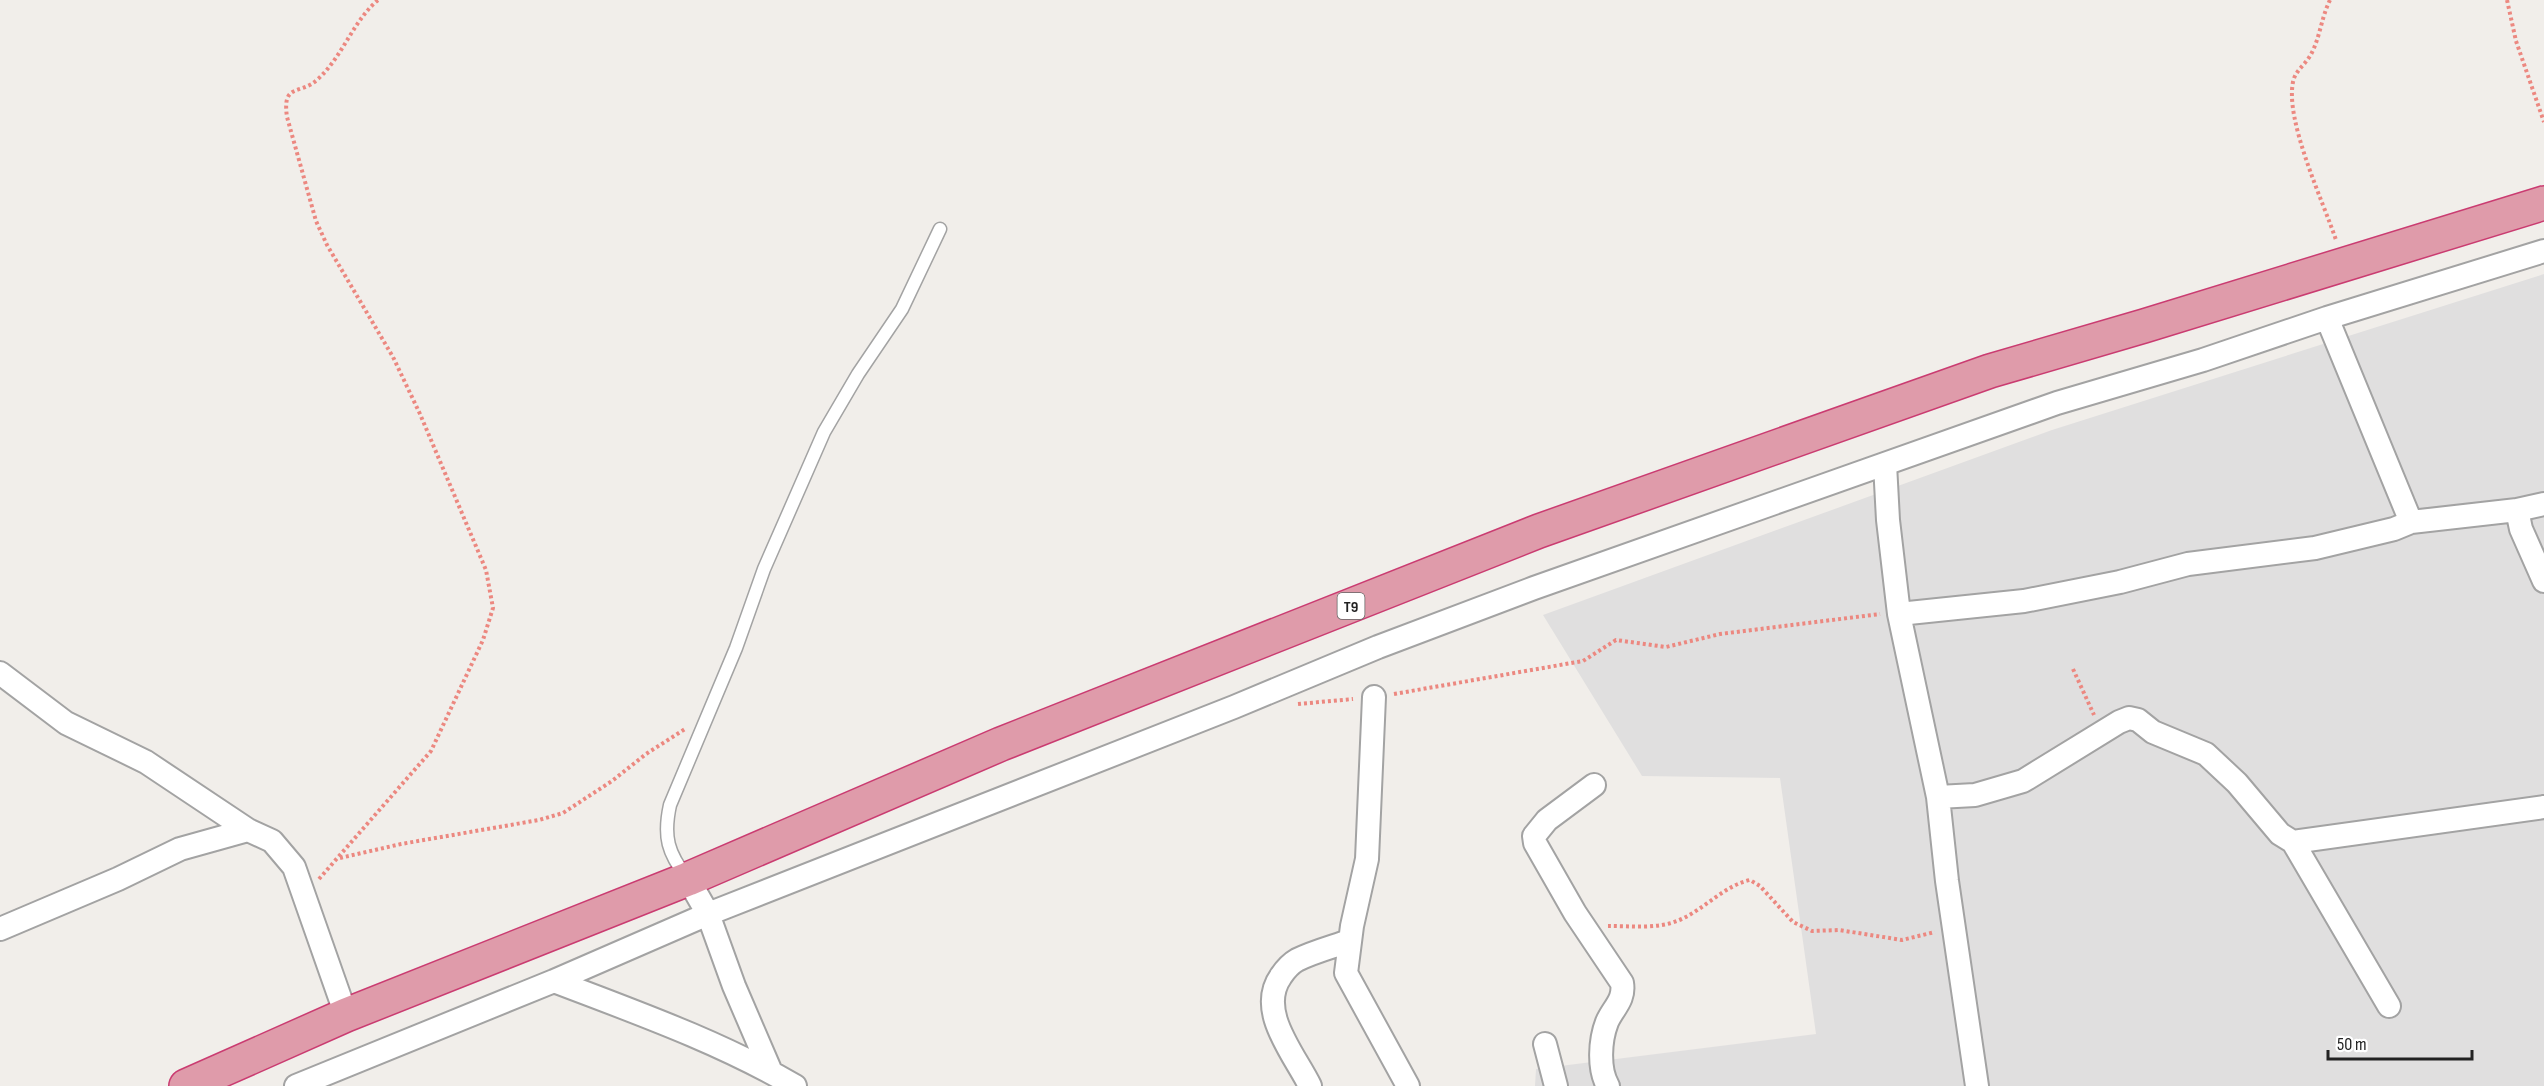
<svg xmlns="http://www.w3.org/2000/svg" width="2544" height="1086" viewBox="0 0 2544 1086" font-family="'Sofia Sans Condensed',sans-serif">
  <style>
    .residential { fill: #e0dfdf }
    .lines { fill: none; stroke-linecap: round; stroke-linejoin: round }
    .lane-casing { stroke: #a3a3a3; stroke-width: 15 }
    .street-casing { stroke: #a3a3a3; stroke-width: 26 }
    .highway-casing { stroke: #ca3c71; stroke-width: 36 }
    .path { stroke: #ec8880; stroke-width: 4; stroke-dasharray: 3 3; stroke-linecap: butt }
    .lane { stroke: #fff; stroke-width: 12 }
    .street { stroke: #fff; stroke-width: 22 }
    .highway { stroke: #df9baa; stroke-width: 33 }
    .labels { text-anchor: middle; stroke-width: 5; stroke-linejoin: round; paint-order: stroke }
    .shield { fill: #fff; stroke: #646464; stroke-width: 1.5 }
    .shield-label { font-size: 16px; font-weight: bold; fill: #222 }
  </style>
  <rect width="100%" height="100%" fill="#f1eeea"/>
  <path class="residential" d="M2544,274V1086H1535L1536,1069L1816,1034L1780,778L1642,776L1543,615L2052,430Z"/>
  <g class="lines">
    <g class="lane-casing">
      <path id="lane" d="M687,878C668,853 663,837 670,805L736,648L764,569L824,432L858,374L902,309L940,229"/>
    </g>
    <g class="street-casing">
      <path id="street" d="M2327,318L2411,522
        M1885,464L1888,520L1899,614L1938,797L1947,881L1977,1086
        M2517,510L2521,529L2544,581
        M1899,614L2024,601L2120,582L2188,564L2315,548L2394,529L2411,522L2517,510L2544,504
        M0,673L66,723L146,762L248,830
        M1374,697L1367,859L1352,926L1346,973L1408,1086
        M1594,785L1547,820L1534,836L1535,843L1575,913L1622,983C1625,1000 1613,1008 1607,1022C1600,1040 1598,1069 1608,1086
        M1938,797L1975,795L2023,781L2119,722L2129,718L2138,720L2153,732L2206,754L2237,783L2280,834L2293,842L2389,1006
        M2293,842L2544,807
        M688,879L708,914L734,986L771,1072
        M0,929L118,879L180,849L248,830L272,841L294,867L346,1015
        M554,981C635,1012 720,1042 795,1086
        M1545,1044L1556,1086
        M296,1086L554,981L708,914L1234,707L1378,647L1534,588L2057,403L2203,360L2327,318L2544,251
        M1310,1086C1295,1055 1256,1011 1281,976C1285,970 1290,964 1297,960C1313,952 1332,947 1349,941"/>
    </g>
    <g class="highway-casing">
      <path id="highway" d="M186,1086L346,1015L688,879L1001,744L1539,531L1990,371L2144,326L2544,203"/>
    </g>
    <path class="path" d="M2330,0C2321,18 2320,39 2310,56C2304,66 2295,71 2293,82C2285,121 2323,201 2336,240
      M2507,0L2516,41L2544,122
      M2073,669L2094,715
      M1394,694L1583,661L1616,640L1666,647L1720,634L1880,614
      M1298,704L1353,699
      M340,858L401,844L539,820L563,813L612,781L646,754L685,729
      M319,879L431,751L483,640L493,608L486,570L420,414L393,357L327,245L316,221L287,117C282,82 300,96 318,79C343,56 353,21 378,0
      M1608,926C1630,926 1657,929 1677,921C1703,911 1723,886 1750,880L1760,886L1793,922L1812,931L1839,930L1902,940L1935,932"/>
    <use href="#lane" class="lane"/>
    <use href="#street" class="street"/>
    <use href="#highway" class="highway"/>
  </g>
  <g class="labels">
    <rect class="shield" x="1337.5" y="593" width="27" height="26" rx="4.5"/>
    <g class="shield-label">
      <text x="1351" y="612">T9</text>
    </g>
  </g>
  <path d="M2328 1050v9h144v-9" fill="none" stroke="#222222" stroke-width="3"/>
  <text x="2337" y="1050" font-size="18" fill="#222222" stroke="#ffffff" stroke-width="4.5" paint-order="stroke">50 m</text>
</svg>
